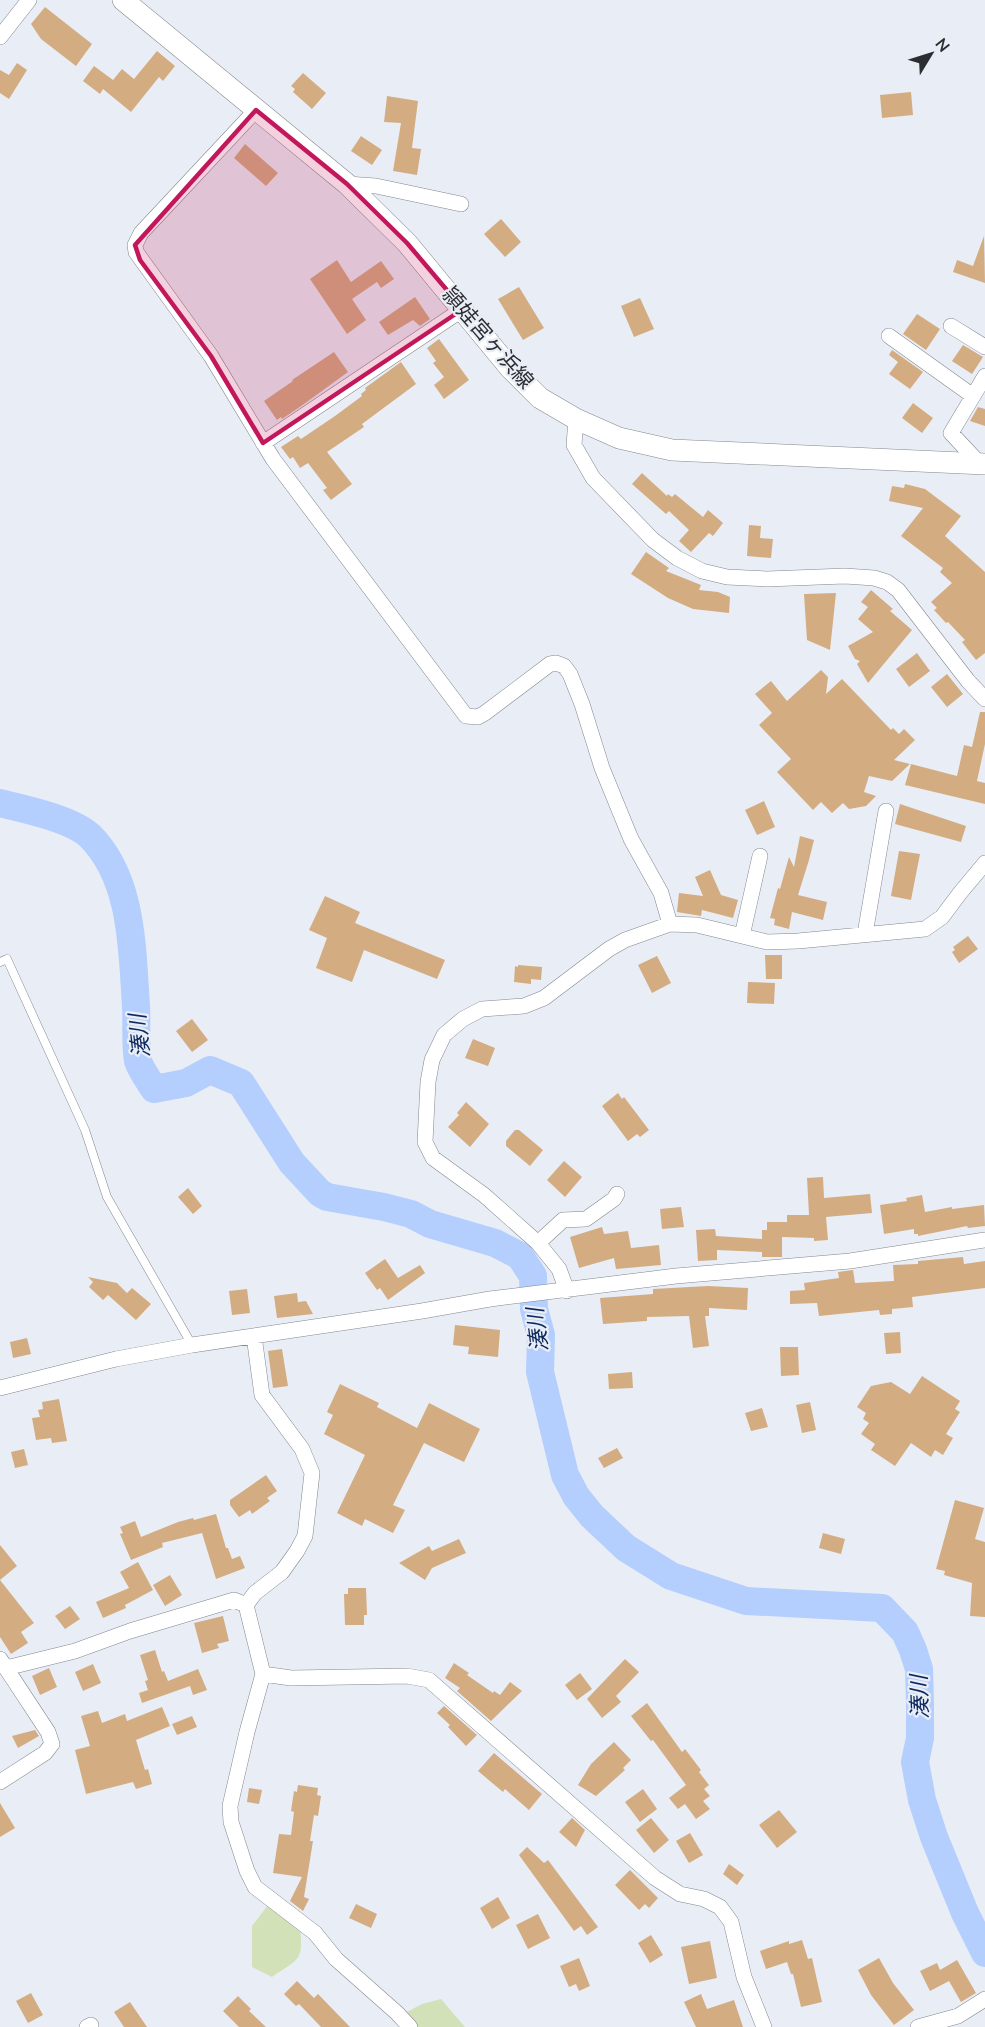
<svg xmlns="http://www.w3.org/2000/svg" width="985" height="2027" viewBox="0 0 985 2027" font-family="'Nunito Sans','Noto Sans JP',sans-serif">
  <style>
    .green { fill: #d3e1b9 }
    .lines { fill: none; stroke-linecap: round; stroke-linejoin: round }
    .river { stroke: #b4cefd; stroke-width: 28 }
    .building { fill: #d3ac82 }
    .lane-casing { stroke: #83878e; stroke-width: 9 }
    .street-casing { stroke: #83878e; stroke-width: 16 }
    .secondary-casing { stroke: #83878e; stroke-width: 22 }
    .lane { stroke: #fff; stroke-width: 8 }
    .street { stroke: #fff; stroke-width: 15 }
    .secondary { stroke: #fff; stroke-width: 21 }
    .marked { fill: #c2185b; fill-opacity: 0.2; stroke: #c2185b; stroke-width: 4.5; stroke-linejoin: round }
    .labels { text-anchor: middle; stroke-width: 4.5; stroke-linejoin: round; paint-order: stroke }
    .street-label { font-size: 21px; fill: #2b2d30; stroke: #e9eef6 }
    .water-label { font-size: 22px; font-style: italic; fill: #0c285e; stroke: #e9eef6 }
  </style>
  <rect width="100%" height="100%" fill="#e9eef6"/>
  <path class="green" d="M268,1905L300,1928C304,1962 298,1959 272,1977L252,1967V1926Z
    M441,1999L465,2027H417L405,2013L422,2004Z"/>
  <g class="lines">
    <path class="river" d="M0,803C25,809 72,819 90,836C133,879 132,949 136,1006C137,1022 135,1045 138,1061C141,1070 149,1081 154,1089L186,1083L210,1070L241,1083L292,1163L320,1193L327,1197L384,1207L411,1214L430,1224L495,1243L520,1256L533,1276L534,1309L541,1335L540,1372L565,1475L576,1496L592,1516L626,1548L671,1576L746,1601L882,1608L905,1632L913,1650L919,1669L920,1703V1738L915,1762L922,1800L934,1837L965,1913L985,1953"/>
  </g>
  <path class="building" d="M45,7L92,44L76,66L41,39L31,24Z
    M157,51L175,66L163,81L159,77L131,112L103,89L100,94L83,81L94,66L113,80L122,69L134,79Z
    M17,63L27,70L9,99L0,93V70L9,75Z
    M303,73L326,93L312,109L293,92L295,89L291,86Z
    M911,92L913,115L882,118L880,95Z
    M387,96L418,101L412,148L421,149L417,175L393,171L401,123L384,122Z
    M361,136L382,150L372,165L351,151Z
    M245,144L278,173L266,186L234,158Z
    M501,219L521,242L505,257L484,234Z
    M984,236L985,283L953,272L957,260L973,266Z
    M337,260L351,282L381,261L394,279L381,288L377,282L352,299L366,320L347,334L310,279Z
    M519,287L544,328L523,340L498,299Z
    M415,297L430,319L420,326L413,320L388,335L379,322Z
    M640,298L654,329L634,337L621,306Z
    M917,314L940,329L926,350L903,334Z
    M439,339L469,380L444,399L434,385L444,377L433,363L436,361L427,348Z
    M963,345L983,357L972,374L952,361Z
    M892,350L923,372L910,389L889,374L898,362L889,355Z
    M334,352L348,372L304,404L282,419L281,417L277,420L264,401L293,381L292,380Z
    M401,362L416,384L362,424L364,427L327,452L352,484L331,500L323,490L327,488L308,463L300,468L293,457L290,459L281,447L298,436L301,439L335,416L362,396L361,394L366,390L365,388Z
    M913,403L933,418L922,433L902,418Z
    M978,407L985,409V426L970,421Z
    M642,473L667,496L668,494L672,497L675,494L703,517L708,510L723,523L713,536L709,533L691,552L679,541L689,530L669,511L666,514L632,484Z
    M905,484L925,489L961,516L945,536L985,572V653L976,660L962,642L965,640L948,622L946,623L934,610L937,608L931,602L952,583L940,572L943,568L901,536L923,508L889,501L892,486L904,488Z
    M749,525L761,526L760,538L773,539L771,558L747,556Z
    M646,552L669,568L666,571L701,585L699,590L718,592L730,597L729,613L693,609L668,598L631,574Z
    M871,590L893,609L890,611L912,630L868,683L857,664L860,661L855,659L848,646L873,632L858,619L868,607L861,602Z
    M836,593L830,650L807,640L804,594Z
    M917,653L930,671L909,687L896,669Z
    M821,670L828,677L826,694L842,679L891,730L893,728L899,734L904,729L915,740L894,760L910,764L892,781L869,776L864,792L876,796L866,806L849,809L843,803L832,813L821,802L813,810L777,772L791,759L759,725L772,713L755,694L771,681L787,701Z
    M947,674L963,694L947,707L931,687Z
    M980,712H985V744L977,781L985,783V804L905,785L911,764L957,776L964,745L972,747Z
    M764,801L775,827L757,835L745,810Z
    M900,804L966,826L961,842L895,824Z
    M800,836L814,840L809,860L798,895L827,902L823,920L792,912L789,929L774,925L775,919L770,918L778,888L780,889L789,857L794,867Z
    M899,851L920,854L911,900L891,896Z
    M710,870L721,895L738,900L733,918L702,910L701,916L677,912L679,893L703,896L695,877Z
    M325,896L360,912L355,923L445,960L437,979L364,950L352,982L316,968L327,938L309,930Z
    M968,936L978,949L959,963L952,952L955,950L953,947Z
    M765,955H782V979H766Z
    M657,956L671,983L652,993L638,965Z
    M518,965L542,967L541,980L531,979V984L514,982L515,966L518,967Z
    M748,982L775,983L774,1004L747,1003Z
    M192,1019L208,1040L192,1052L176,1031Z
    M473,1039L495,1048L488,1066L465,1058Z
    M618,1093L622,1099L624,1097L649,1130L640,1137L637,1134L628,1141L602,1106Z
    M466,1102L489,1124L470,1147L448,1127L459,1115L457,1113Z
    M515,1130H519L543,1150L530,1166L506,1146V1141Z
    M564,1161L582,1177L565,1197L547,1180Z
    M823,1177L824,1198L870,1194L872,1213L826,1217L828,1240L814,1241V1238L782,1237V1257H762V1252L717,1250V1260L698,1261L696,1230L715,1229L716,1236L762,1239V1230H767V1222H787V1215H809L807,1178Z
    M188,1188L202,1206L193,1214L178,1197Z
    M922,1195L925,1212L952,1207V1209L984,1205L985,1226L968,1228L967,1226L918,1236V1234H914V1229L884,1234L880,1205L907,1201L906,1198Z
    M681,1207L684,1227L662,1229L660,1209Z
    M602,1227L604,1234L628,1231L631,1248L659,1245L661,1265L616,1269L614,1258L579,1268L570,1237Z
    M963,1257L964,1264L985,1261V1288L912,1297L913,1307L892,1309V1314L880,1315L879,1310L819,1316L817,1303L790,1304V1291L805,1290L804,1283L839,1278L838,1272L853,1270L855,1283L894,1281L893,1265L918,1264V1261Z
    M385,1259L398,1278L420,1265L425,1273L388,1300L380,1288L377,1290L365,1273Z
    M88,1277L117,1283L127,1293L132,1288L151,1304L136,1320L108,1295L103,1300L89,1287L93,1282Z
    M708,1286L748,1288L747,1310L709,1308V1316H705L709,1346L693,1348L689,1316L647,1317V1321L603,1324L600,1298L653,1294V1289Z
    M247,1289L250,1313L232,1315L229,1291Z
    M297,1293L298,1302L306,1301L313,1314L277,1318L274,1296Z
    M455,1325L500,1330L498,1357L468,1354L469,1347L453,1345Z
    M900,1332L901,1353L886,1354L884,1333Z
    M27,1338L31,1354L13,1358L10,1342Z
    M780,1347H798L799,1375L781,1376Z
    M282,1349L288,1386L273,1388L268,1351Z
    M632,1372L633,1388L609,1389L608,1374Z
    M922,1376L960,1401L955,1409L960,1412L946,1434L953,1438L943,1455L935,1450L931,1457L911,1443L895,1466L871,1450L875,1444L861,1434L869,1423L863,1419L866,1413L857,1407L871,1386L891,1382L910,1394Z
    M340,1384L379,1403L377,1407L417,1428L429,1403L480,1429L464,1462L424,1443L393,1505L405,1510L393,1533L365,1519L362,1526L337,1513L365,1455L324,1434L333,1415L327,1412Z
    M59,1399L67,1441L52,1443L51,1438L36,1440L32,1418L40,1417L38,1410L43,1409L42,1402Z
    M810,1402L816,1430L802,1433L796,1405Z
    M762,1408L768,1427L751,1431L745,1413Z
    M617,1448L623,1458L604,1468L598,1458Z
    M24,1449L28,1465L15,1468L11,1452Z
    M266,1475L277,1491L267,1498L270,1501L252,1514L250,1510L239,1517L230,1505V1500Z
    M955,1500L984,1508L975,1539L985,1542V1617L970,1616L972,1583L944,1575L945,1571L936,1569Z
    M216,1514L226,1548H228L232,1559L240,1556L245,1568L216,1579L202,1533L162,1543L163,1547L131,1560L120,1534L123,1533L120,1527L135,1521L141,1537L178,1522L193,1518L194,1520Z
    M823,1533L845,1539L841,1554L819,1548Z
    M459,1539L466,1553L432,1568L425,1580L399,1563L429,1546L432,1551Z
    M0,1545L17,1566L0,1580Z
    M138,1562L153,1590L125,1605L126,1608L103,1618L96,1602L129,1588L120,1572Z
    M170,1575L182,1595L165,1606L153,1585Z
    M0,1580L34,1623L21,1632L28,1643L11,1654L0,1637Z
    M348,1588H366L367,1615H364V1625H345L344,1594H348Z
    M70,1606L80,1619L65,1629L55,1616Z
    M223,1616L229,1641L217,1644L219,1648L202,1653L194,1623Z
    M155,1650L162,1672L164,1671L168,1681L198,1669L207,1690L193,1695L190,1686L142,1703L139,1693L148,1690L145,1681L148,1680L140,1655Z
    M625,1659L639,1672L616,1696L621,1702L602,1718L587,1699Z
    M454,1663L469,1673L467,1675L493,1693L494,1691L500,1695L510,1682L522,1691L491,1721L457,1691L460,1688L445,1678Z
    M93,1664L101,1683L83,1691L75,1672Z
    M49,1668L57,1687L40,1695L32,1676Z
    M580,1673L592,1689L577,1700L565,1685Z
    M647,1703L682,1752L685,1749L701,1770L699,1772L709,1785L704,1789L710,1796L703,1801L710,1809L696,1819L685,1804L678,1809L669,1798L686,1785L653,1740L651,1741L631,1716Z
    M444,1706L477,1735L466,1746L448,1727L450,1725L437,1713Z
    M162,1707L170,1726L136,1740L145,1770L148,1769L152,1784L136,1789L133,1782L86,1794L75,1750L90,1746L81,1716L98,1711L102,1723L125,1714L127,1721Z
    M192,1716L197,1727L177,1735L172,1724Z
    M35,1730L39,1736L18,1748L12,1736Z
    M614,1742L631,1760L623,1768L625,1770L596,1796L578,1785L591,1764Z
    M494,1753L542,1794L529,1810L505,1789L503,1792L478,1771Z
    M298,1785L318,1788L317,1795L321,1796L318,1816L314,1815L310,1841H313L304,1897L309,1899L303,1911L290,1901L302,1877L273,1873L279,1834L291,1835L294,1812L291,1811L294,1791L297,1792Z
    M249,1788L262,1790L259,1804L247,1802Z
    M643,1789L657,1809L640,1822L625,1802Z
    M0,1803L15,1828L0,1837Z
    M779,1810L797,1832L777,1848L759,1825Z
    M572,1818L585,1830L576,1847L559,1832Z
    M651,1818L669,1840L654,1853L636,1830Z
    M690,1833L703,1855L689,1863L676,1841Z
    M527,1847L544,1863L548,1860L598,1927L587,1935L581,1926L574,1931L519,1855Z
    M729,1864L744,1875L737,1885L723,1874Z
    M630,1870L658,1898L649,1908L645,1904L639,1910L615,1885Z
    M498,1897L510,1918L492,1929L480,1908Z
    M356,1904L377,1914L371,1928L349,1918Z
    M538,1914L550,1938L528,1949L516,1925Z
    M651,1935L663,1955L650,1963L638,1943Z
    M802,1940L808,1959L812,1958L822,2002L801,2007L793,1974H791L787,1962L766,1969L760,1951L789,1941V1944Z
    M710,1941L717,1978L689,1984L681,1947Z
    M579,1958L590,1986L579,1991L576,1984L569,1987L560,1966Z
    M879,1958L893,1983L914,2010L894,2025L871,1995L858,1970Z
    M957,1960L976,1993L961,2002L949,1981L930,1991L920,1971L937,1963L940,1970Z
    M297,1981L314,1998L318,1994L350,2027H321L299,2004L296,2006L284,1994Z
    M31,1993L43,2015L28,2023L16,2001Z
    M701,1994L707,2009L734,2000L743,2027H696L684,2002Z
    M238,1996L251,2009L249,2011L266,2027H239L223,2011Z
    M130,2002L147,2027H124L114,2012Z"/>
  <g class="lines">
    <g class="lane-casing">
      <path id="lane" d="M0,962L7,959L85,1130L107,1197L192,1345"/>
    </g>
    <g class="street-casing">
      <path id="street" d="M0,37L29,0
        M256,110L141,233L135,245L136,252L211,356L273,459L466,716L478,717L485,713L550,664L556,663L564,666L570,674L582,704L602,768L631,839L661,893L670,924
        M347,184L376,186L461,204
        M951,326L985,347
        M889,336L973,396
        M576,419L574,445L593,478L653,540L677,558L702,571L727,577L767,579L845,576L874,578L887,582L898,590L968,681L985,699
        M263,443L463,309
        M979,463L951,433L985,376
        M865,934L886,811
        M742,936L760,856
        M538,1243L563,1220L586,1219L614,1199L617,1194
        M567,1291L559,1269L538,1243L484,1195L433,1158L425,1142L428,1082L432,1060L444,1035L463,1019L482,1009L524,1006L544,998L609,949L625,940L670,924L697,925L767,942L798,941L925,929L942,917L960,893L985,863
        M0,1388L116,1359L192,1345L422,1311L490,1299L676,1276L850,1261L985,1240
        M246,1605L255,1593L282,1572L297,1551L305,1536L312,1473L302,1449L262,1395L254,1336
        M0,1659L48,1732L52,1744L45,1753L0,1782
        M6,1668L75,1651L130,1631L234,1600L246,1605L263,1674L291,1678L407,1676L429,1680L655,1878L680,1894L704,1899L720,1907L731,1922L744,1977L764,2027
        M263,1674L247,1732L230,1806L231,1822L247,1871L255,1887L315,1933L336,1959L397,2013L410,2027
        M87,2027L91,2025
        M918,2027L958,2016L985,1999"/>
    </g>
    <g class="secondary-casing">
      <path id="secondary" d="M123,0L347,184L407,243L510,368L540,398L576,419L619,438L672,450L985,464"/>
    </g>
    <use href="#lane" class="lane"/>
    <use href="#street" class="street"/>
    <use href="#secondary" class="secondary"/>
  </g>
  <path class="marked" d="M256,110L347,184L407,243L463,309L263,443L211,356L140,260L135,245Z"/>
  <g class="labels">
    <g class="street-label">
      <text transform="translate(488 338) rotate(49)" y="7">頴娃宮ヶ浜線</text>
    </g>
    <g class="water-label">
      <text transform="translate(139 1036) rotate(-96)" y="8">湊川</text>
      <text transform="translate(537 1330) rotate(-97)" y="8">湊川</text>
      <text transform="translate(919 1697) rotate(-92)" y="8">湊川</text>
    </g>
  </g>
  <g transform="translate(931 54) rotate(52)" stroke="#e9eef6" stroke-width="4.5" paint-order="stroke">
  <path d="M0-4.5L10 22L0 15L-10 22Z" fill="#2b2d30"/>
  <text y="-9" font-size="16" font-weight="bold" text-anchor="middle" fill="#2b2d30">N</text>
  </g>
</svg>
